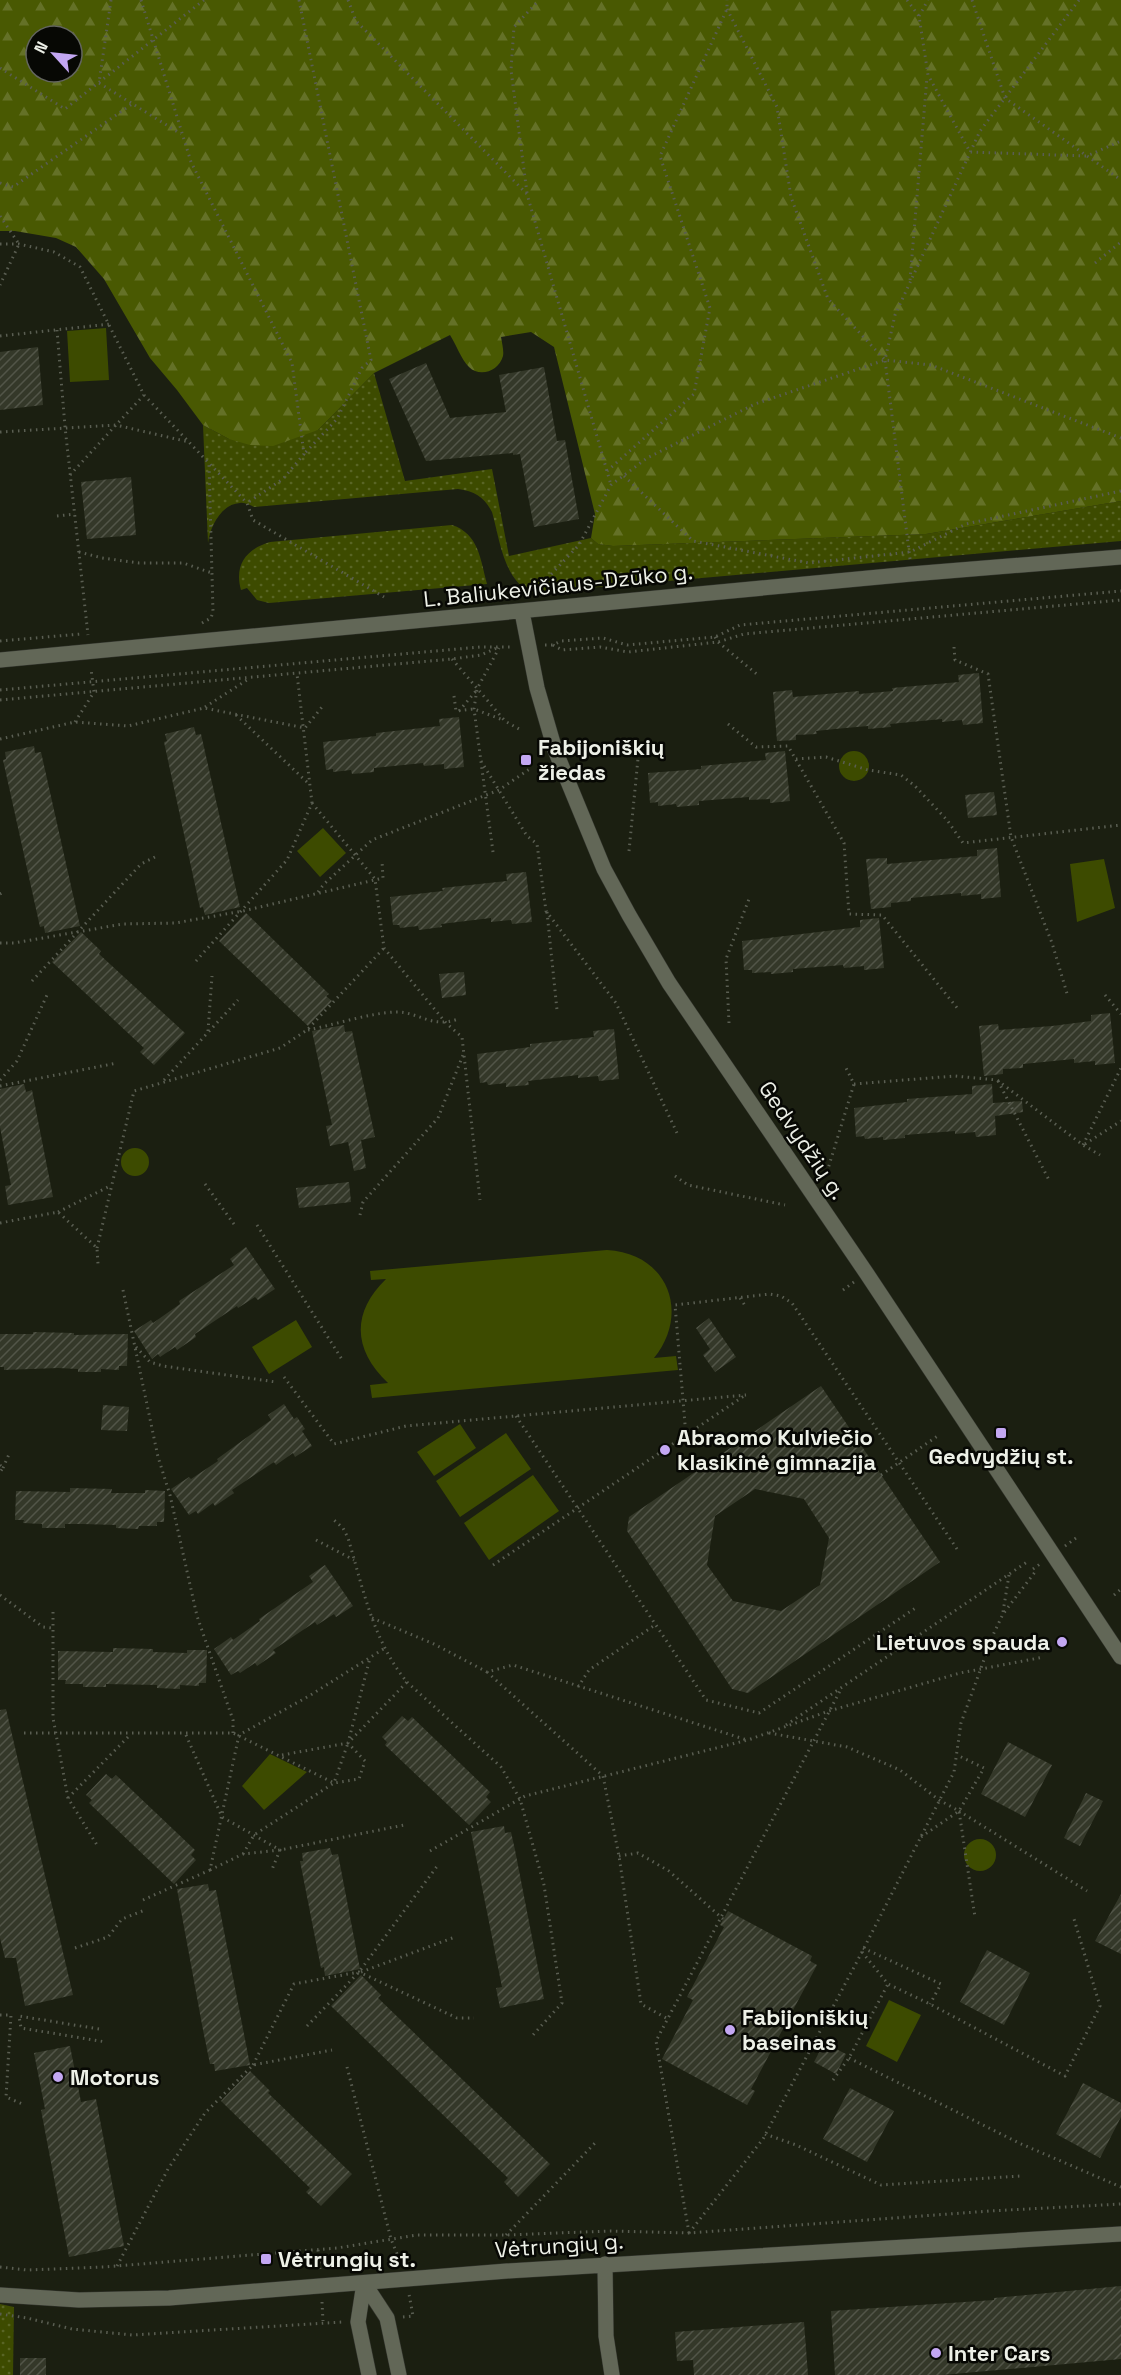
<svg xmlns="http://www.w3.org/2000/svg" width="1121" height="2375" viewBox="0 0 1121 2375" font-family="'Space Grotesk',sans-serif">
  <style>
    .grass { fill: url(#grass-dots) }
    .forest { fill: url(#forest-firs); fill-rule: evenodd }
    .green { fill: #3d4b00 }
    .building { fill: url(#building-hatch); fill-rule: evenodd }
    .lines { fill: none; stroke-linecap: round; stroke-linejoin: round }
    .street-casing { stroke: #34362f; stroke-width: 16 }
    .secondary-casing { stroke: #34362f; stroke-width: 16 }
    .path { stroke: #5a5e52; stroke-width: 3; stroke-dasharray: 1.5 4.5; stroke-linecap: butt }
    .street { stroke: #626757; stroke-width: 15 }
    .secondary { stroke: #626757; stroke-width: 15 }
    .poi-dot { fill: #c3a7f2; stroke: #070804; stroke-width: 2 }
    .labels { text-anchor: middle; stroke-width: 5; stroke-linejoin: round; paint-order: stroke }
    .street-label { font-size: 22px; fill: #edf0e7; stroke: #070804 }
    .poi-label { font-size: 22px; font-weight: bold; fill: #edf0e7; stroke: #070804; text-anchor: start }
  </style>
  <defs>
    <pattern id="grass-dots" width="8" height="8" patternUnits="userSpaceOnUse" patternTransform="scale(1.5)"><rect width="8" height="8" fill="#3d4b00"/><path d="M2 2h.1M6 6h.1" fill="none" stroke="#596525" stroke-width="1.8" stroke-linecap="round"/></pattern>
    <pattern id="forest-firs" width="22" height="20" patternUnits="userSpaceOnUse" patternTransform="scale(1.5)"><rect width="22" height="20" fill="#495902"/><path d="M5 1l3.5 6h-7zM16 11l3.5 6h-7z" fill="#647127"/></pattern>
    <pattern id="building-hatch" width="6" height="6" patternUnits="userSpaceOnUse" patternTransform="scale(1.5)"><rect width="6" height="6" fill="#343829"/><path d="M-1 1l2-2M0 6l6-6M5 7l2-2" fill="none" stroke="#525548"/></pattern>
  </defs>
  <rect width="100%" height="100%" fill="#1b1f11"/>
  <path class="grass" d="M374,373L405,481L492,469L509,556L591,538L598,544L613,546L926,534L1121,501V541L532,593C503,579 500,540 492,512C484,497 475,491 458,489L254,507C250,505 244,502 240,503C221,504 210,527 208,543L203,425L229,439L318,430Z
    M452,525C479,534 480,559 487,584L269,603L257,600L247,588L241,590C234,565 246,549 270,542Z
    M0,2304L14,2307L13,2375H0Z"/>
  <path class="forest" d="M0,0H1121V501L926,534L613,546L598,544L591,538L595,514L554,347L531,332L501,337C502,343 504,351 503,356C499,371 480,378 469,367C461,359 456,344 450,335L374,373L318,430L273,446L250,445L229,439L203,425L177,390L150,358L104,279L76,247L56,238L15,231H0ZM36,36H72V72H36Z"/>
  <path class="green" d="M106,328L109,380L70,382L67,331Z
    M839 766a15 15 0 1 1 30 0a15 15 0 1 1-30 0Z
    M323,828L346,853L320,877L297,851Z
    M1104,859L1115,908L1077,922L1070,864Z
    M121 1162a14 14 0 1 1 28 0a14 14 0 1 1-28 0Z
    M607,1250C667,1253 691,1312 654,1358L676,1356L678,1370L372,1398L370,1385L388,1383C353,1350 351,1313 386,1279L371,1280L370,1271Z
    M296,1320L312,1347L269,1374L252,1347Z
    M460,1424L476,1448L434,1476L417,1452Z
    M506,1433L531,1469L460,1517L436,1481Z
    M533,1475L559,1511L489,1560L464,1523Z
    M270,1754L307,1772L264,1810L242,1786Z
    M964 1855a16 16 0 1 1 32 0a16 16 0 1 1-32 0Z
    M889,2000L921,2015L897,2062L866,2046Z"/>
  <path class="building" d="M38,347L43,405L0,410V352Z
    M426,363L450,418L506,412L499,375L544,367L557,441L565,440L579,519L534,527L520,454L513,455V453L426,461L389,379Z
    M131,477L136,535L87,539L81,482Z
    M979,673L983,723L963,725L962,720L942,722V719L890,724L891,727L868,729V726L835,729L816,731L817,734L796,735V740L777,741L773,692L792,690L793,697L859,691V694L893,691L892,688L959,682L958,675Z
    M459,717L464,767L444,769V764L424,766L423,763L374,768V772L352,774L351,770L333,772V769L326,770L323,742L376,736V733L440,726L439,719Z
    M194,727L196,735L201,734L240,907L205,915L203,907L200,908L164,742L167,741L165,734Z
    M34,746L35,753L41,752L80,926L45,933L44,926L40,927L3,760L6,759L5,752Z
    M785,751L790,801L770,803V799L749,800V797L699,801V805L677,807L676,804L658,806V802L650,803L648,773L701,769V766L766,760L765,753Z
    M994,792L997,815L968,818L965,795Z
    M997,848L1001,897L981,899V894L961,896V893L911,898V901L891,903V907L871,909L866,859L887,858V864L977,856V850Z
    M526,872L532,922L512,924L511,920L491,922V918L441,924L442,927L419,930L418,926L400,928L399,925H393L390,897L443,891L442,888L507,881L506,874Z
    M246,913L329,994L326,996L332,1001L308,1026L219,941Z
    M879,918L884,968L864,970V966L844,968L843,965L793,969V972L771,974V972L752,973V970H744L742,941L860,927V920Z
    M81,932L101,951L99,954L185,1033L154,1065L140,1052L144,1048L52,962Z
    M464,972L466,995L442,998L439,974Z
    M1110,1013L1115,1063L1095,1065V1061L1074,1063V1059L1023,1064V1068L1003,1069V1074L984,1076L979,1026L998,1024L999,1030L1052,1026L1091,1021V1015Z
    M344,1025L345,1032L352,1031L375,1137L361,1140L366,1168L354,1171L348,1142L330,1146L326,1126L332,1125L312,1031Z
    M614,1029L619,1079L599,1081L598,1076L578,1078V1075L528,1081L529,1085L506,1087V1083L488,1085L487,1082L480,1083L477,1054L530,1047V1044L594,1037L593,1031Z
    M24,1084L26,1092L32,1090L53,1197L8,1205L5,1186L11,1185L0,1127V1089Z
    M992,1084L993,1103L1022,1101L1023,1112L995,1116L996,1135L976,1137L975,1132L955,1134V1131L905,1135V1138L883,1140V1137L865,1139L864,1136L856,1137L854,1108L907,1102V1099L972,1094V1086Z
    M349,1182L351,1202L299,1208L296,1188Z
    M246,1247L275,1289L258,1300L255,1297L238,1308L237,1306L195,1334L196,1337L177,1350L175,1347L160,1357L158,1354L152,1359L134,1331L151,1320L153,1323L180,1304L179,1301L234,1265L230,1259Z
    M709,1318L736,1357L715,1372L703,1355L710,1349L696,1328Z
    M33,1332L74,1333V1335L128,1334L127,1366H119V1370L101,1369V1372H78V1369L58,1368L4,1370V1367H0V1334H33Z
    M821,1386L940,1562L748,1693L732,1689L627,1531L629,1517ZM755,1489L804,1499L829,1538L820,1585L781,1611L733,1601L707,1565L715,1516Z
    M284,1404L294,1419L297,1417L305,1429L302,1431L312,1446L295,1457L293,1453L276,1465L274,1462L232,1490L234,1493L215,1506L213,1503L198,1514L196,1511L189,1515L171,1489L189,1477L191,1479L218,1461L217,1459L271,1420L268,1415Z
    M103,1405L129,1407L127,1431L101,1430Z
    M70,1488L112,1489L111,1493H145V1490L165,1491L164,1522H157V1526H139L138,1529L116,1528V1525L83,1524H65V1528H42V1524L23,1523L24,1520H15L16,1491L70,1492Z
    M325,1565L353,1606L336,1617L334,1614L317,1625L315,1622L273,1650L276,1653L257,1666L255,1663L240,1673L238,1671L231,1675L214,1649L231,1637L233,1640L260,1621L259,1619L313,1582L309,1576Z
    M113,1648L153,1649V1652L187,1653V1650H207L206,1683H199V1686L180,1685V1689L157,1688V1685L106,1684V1687H83V1684H65L66,1680H58V1651L113,1652Z
    M6,1709L73,1995L25,2006L16,1958H5L0,1938V1710Z
    M402,1716L408,1721L412,1717L490,1792L486,1797L491,1802L469,1825L385,1745L387,1742L382,1737Z
    M1008,1742L1052,1765L1025,1817L981,1794Z
    M106,1774L112,1779L116,1775L195,1850L191,1855L196,1860L174,1884L89,1803L92,1800L86,1795Z
    M1086,1793L1103,1801L1080,1846L1064,1838Z
    M504,1826L505,1833L511,1832L515,1850L544,1999L500,2008L496,1988L502,1987L471,1832Z
    M330,1848L332,1855L338,1854L360,1969L325,1976L324,1967L321,1968L300,1861H303L302,1853Z
    M208,1884L209,1891L216,1890L250,2065L215,2071L214,2064H210L203,2030L177,1889Z
    M1121,1894V1954L1095,1941Z
    M728,1911L812,1956L810,1961L817,1965L751,2089L755,2091L747,2105L662,2059L693,2000L687,1997L724,1927L720,1925Z
    M987,1950L1030,1973L1004,2025L960,2002Z
    M361,1975L381,1995L378,1998L550,2164L518,2197L504,2182L508,2178L331,2006Z
    M824,2043L846,2054L836,2074L814,2062Z
    M70,2046L81,2102L96,2099L124,2246L69,2257L41,2110L45,2109L34,2053Z
    M250,2071L270,2091L268,2093L352,2174L321,2206L306,2192L310,2188L221,2101Z
    M1083,2083L1121,2103V2117L1100,2158L1056,2134Z
    M850,2088L894,2111L867,2162L823,2139Z
    M1121,2286V2359L942,2375H835L831,2311L994,2300V2298Z
    M804,2322L808,2375H694L693,2360L677,2361L675,2332Z
    M20,2358H46V2375H20Z"/>
  <g class="lines">
    <g class="street-casing">
      <path id="street" d="M605,2264L606,2336L612,2375
        M364,2283L387,2318L399,2375
        M364,2283L358,2322L369,2375
        M0,2295L79,2300L169,2298L507,2271L1121,2234"/>
    </g>
    <g class="secondary-casing">
      <path id="secondary" d="M522,612L537,688L555,750L604,869L629,915L669,983L867,1274L1121,1657
        M0,660L911,574L1121,557"/>
    </g>
    <path class="path" d="M111,0L99,83L181,134
      M141,0L191,162L292,363L304,454L283,479L247,503
      M299,0L371,360L362,368L337,419L304,454
      M348,0L356,21L527,194L611,485
      M907,0L919,16L928,75L970,152L1087,156L1121,141
      M972,0L1005,98L1121,180
      M727,9L777,107L791,197L828,299L885,360
      M919,16L928,0
      M0,68L65,109L204,0
      M0,183L13,187L132,104
      M527,193L511,70L514,27L539,0
      M0,216L19,244L0,285
      M0,244H19L54,252L80,267L144,395L247,503L253,520L384,597
      M1095,263L1121,242
      M910,280L927,77
      M57,330L65,427L88,635
      M0,336L110,324
      M0,432L116,425L144,395
      M607,471L694,394L710,308L660,156L727,9V0
      M70,475L116,425L189,442
      M624,476L693,541L809,563L910,552L966,524L1121,491
      M57,516L75,514
      M79,552L102,558L139,563H183L212,573
      M910,559L885,360L895,315L980,131L1079,0
      M473,593L506,588L539,587L579,545L611,485L647,458L755,404L885,360L931,365L1121,438
      M202,623L211,618L213,612L209,464
      M715,637L718,642L759,676
      M0,641L81,634
      M545,645H553L561,641L603,638L627,645L715,637L740,625L1121,591
      M553,645L562,650L600,647L628,652L718,642L744,634L1121,600
      M954,647L955,660L988,674L1011,837L1052,943L1068,997
      M452,659L505,721L519,729
      M0,690L480,647H511
      M454,696L456,711L474,709L503,720
      M0,700L452,659L481,655L499,647
      M205,707L247,680
      M459,711L476,691
      M236,715L309,784
      M75,722L94,692L91,669
      M728,724L756,747L788,746L844,843L849,914L882,915L958,1009
      M0,739L75,722L128,726L204,708L305,728L322,707
      M796,759L826,757L868,770L901,775L915,786L947,820L963,843L1121,825
      M481,761L527,836L537,844L546,911L616,1003L677,1133
      M312,803L375,879L384,948L446,1023L462,1037L480,1200
      M629,851L640,738
      M493,852L474,709L477,689L499,648
      M318,892L324,884L372,840L499,790L531,768
      M0,894L2,893
      M547,912L557,1010
      M0,943H14L123,924L175,923L243,911L383,878L382,861
      M196,961L287,860L312,803L297,674
      M32,981L141,864L159,855
      M1105,995L1121,1014
      M729,1023L726,959L749,899
      M308,1030C333,1025 370,1013 395,1012C418,1011 431,1029 458,1019
      M208,1031L212,976
      M0,1080L17,1061L47,995
      M164,1080L238,1000
      M998,1081L1050,1182
      M854,1084L955,1076L997,1080L1083,1145L1100,1155
      M0,1086L117,1063
      M1085,1144L1121,1121
      M1083,1145L1121,1068
      M827,1172L854,1084L845,1066
      M675,1176L688,1185L785,1205
      M205,1184L236,1227
      M58,1212L110,1186
      M360,1215L363,1202L438,1118L463,1055
      M0,1223L58,1212L97,1248L98,1264
      M257,1225L343,1361
      M97,1248L134,1091L280,1048L307,1030L384,948
      M123,1290L158,1457L170,1495L197,1616L233,1720V1733
      M843,1290L854,1282
      M740,1298L746,1307
      M136,1347L150,1362L163,1366L276,1382
      M284,1377L334,1444L406,1426L746,1395
      M516,1416L706,1700L759,1713L917,1607
      M686,1436L675,1305L770,1294L781,1296L792,1303L959,1552
      M0,1465L3,1468L0,1472
      M3,1468L10,1452
      M881,1475L939,1435
      M316,1540L354,1560
      M1065,1546L1076,1538
      M493,1565L744,1396
      M1033,1569L1040,1564
      M0,1595L43,1627L52,1628
      M1114,1595L1121,1589
      M53,1612V1718L68,1798L97,1845
      M1003,1612L1009,1575
      M372,1618L434,1644L487,1672L513,1665L747,1740
      M487,1672L603,1776L619,1856L641,2004L668,2019
      M407,1682L501,1767L520,1799L544,1885L562,2003L532,2036
      M578,1687L589,1670L655,1625
      M786,1725L1027,1562
      M24,1733H233L334,1783L359,1779L365,1761L348,1743L370,1658
      M769,1733L847,1747L900,1770L939,1800L959,1811L975,1917
      M186,1735L222,1817L280,1850L271,1872
      M282,1755L348,1743L407,1682C373,1641 363,1588 348,1538L343,1528L333,1519
      M68,1798L130,1735
      M959,1811L1087,1891
      M921,1837L959,1811L984,1768L957,1755
      M430,1851L525,1796L748,1740L829,1711L960,1673L1044,1657
      M243,1854L254,1835L334,1783L348,1743
      M619,1856L638,1853L669,1871L723,1919
      M210,1870L243,1854L280,1850L404,1825
      M143,1900L210,1870L239,1735L309,1696L385,1648
      M75,1948L108,1937L122,1919L145,1910
      M863,1948L941,1984L930,2004
      M862,1952L888,1984L930,2004L1065,2076L1100,2006L1074,1919
      M361,1972L455,1937
      M0,2015H11L6,2097L25,2105
      M307,2026L359,1972L438,1865
      M99,2029L19,2016L21,2028L106,2042
      M849,2058L1019,2143L1121,2187
      M253,2065L294,1984L359,1972L457,2018H474
      M347,2067L391,2239L401,2264
      M833,2080L849,2058L888,1984
      M765,2134L796,2145L881,2185L1020,2176
      M689,2233L763,2139L862,1952L954,1772L961,1723L993,1635L1003,1614L1035,1572
      M689,2233L656,2041L841,1689
      M506,2235L596,2142
      M318,2250L320,2269
      M117,2266L168,2169L205,2113L253,2065L332,2050
      M0,2267L27,2270L104,2267L337,2248L417,2235H506L610,2231L689,2233L990,2211L1121,2204
      M322,2302L323,2321
      M0,2314L27,2318L72,2329L132,2335L343,2322
      M403,2317L413,2316L409,2294"/>
    <use href="#street" class="street"/>
    <use href="#secondary" class="secondary"/>
  </g>
  <g class="poi-dot">
    <rect x="520" y="754" width="12" height="12" rx="3"/>
    <rect x="995" y="1427" width="12" height="12" rx="3"/>
    <circle cx="665" cy="1450" r="6"/>
    <circle cx="1062" cy="1642" r="6"/>
    <circle cx="730" cy="2030" r="6"/>
    <circle cx="58" cy="2077" r="6"/>
    <rect x="260" y="2253" width="12" height="12" rx="3"/>
    <circle cx="936" cy="2353" r="6"/>
  </g>
  <g class="labels">
    <g class="street-label">
      <text transform="translate(558 585) rotate(-6)" y="8">L. Baliukevičiaus-Dzūko g.</text>
      <text transform="translate(803 1140) rotate(56)" y="8">Gedvydžių g.</text>
      <text transform="translate(559 2245) rotate(-4)" y="8">Vėtrungių g.</text>
    </g>
    <g class="poi-label">
      <text x="538" y="755">Fabijoniškių<tspan x="538" dy="25">žiedas</tspan></text>
      <text x="677" y="1445">Abraomo Kulviečio<tspan x="677" dy="25">klasikinė gimnazija</tspan></text>
      <text x="1001" y="1464" text-anchor="middle">Gedvydžių st.</text>
      <text x="1050" y="1650" text-anchor="end">Lietuvos spauda</text>
      <text x="742" y="2025">Fabijoniškių<tspan x="742" dy="25">baseinas</tspan></text>
      <text x="70" y="2085">Motorus</text>
      <text x="278" y="2267">Vėtrungių st.</text>
      <text x="948" y="2361">Inter Cars</text>
    </g>
  </g>
  <g transform="translate(54 54) rotate(297)"><circle r="28" fill="#070804" stroke="#63655f" stroke-width="1.5"/>
  <path d="M0-4.5L10 22L0 15L-10 22Z" fill="#c3a7f2"/>
  <text y="-9" font-size="16" font-weight="bold" text-anchor="middle" fill="#edf0e7">N</text>
  </g>
</svg>
